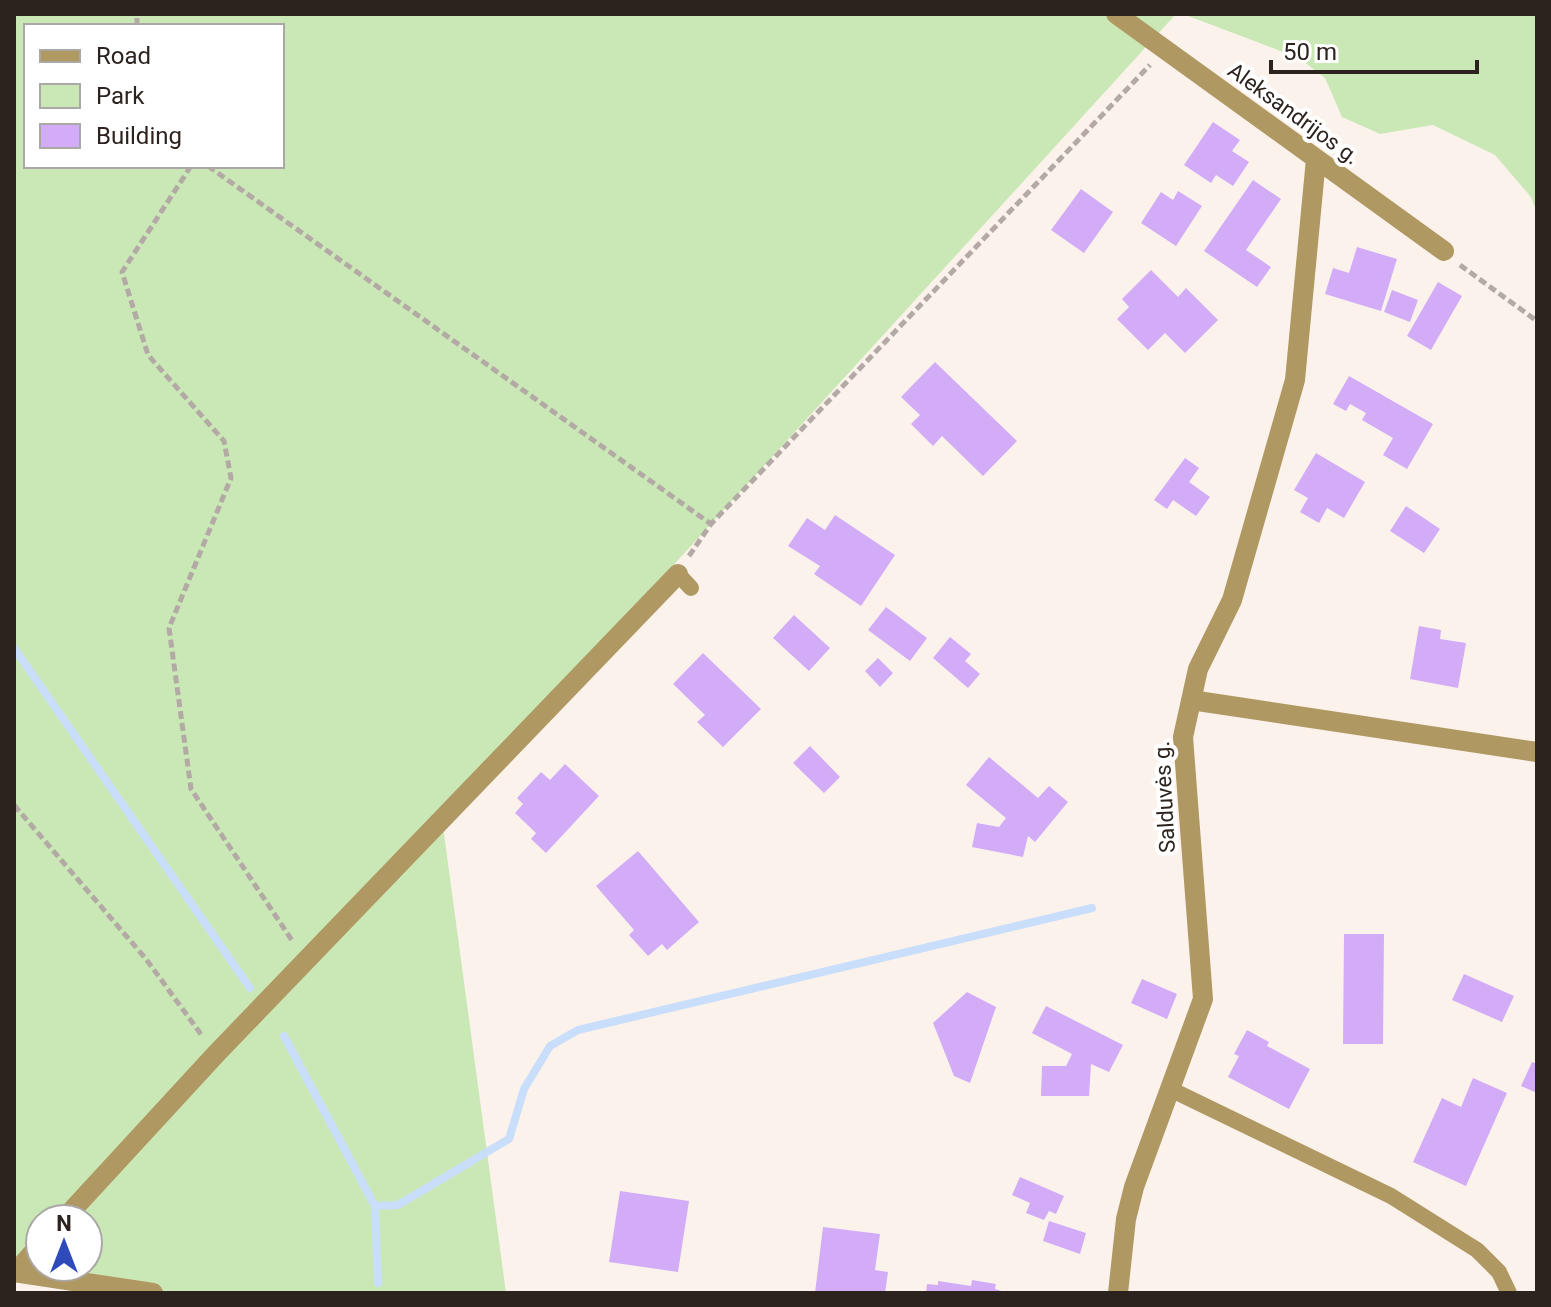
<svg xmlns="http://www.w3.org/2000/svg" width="1551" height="1307" viewBox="0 0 1551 1307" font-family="Roboto,sans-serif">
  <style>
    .green { fill: #cae8b6; fill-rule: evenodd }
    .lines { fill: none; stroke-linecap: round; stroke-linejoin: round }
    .stream { stroke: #c9defa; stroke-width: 8 }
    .building { fill: #d2acf7 }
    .path { stroke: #b4aaa5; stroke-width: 5; stroke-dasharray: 8 4; stroke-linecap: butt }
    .service { stroke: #b09862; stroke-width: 16 }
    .minor { stroke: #b09862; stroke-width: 20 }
    .labels { text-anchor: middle; stroke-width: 8; stroke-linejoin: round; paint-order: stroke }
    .street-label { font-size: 22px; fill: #2d231e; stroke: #fff }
  </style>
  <rect width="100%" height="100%" fill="#fcf2ec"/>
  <path class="green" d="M14,14H1176L442,819L506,1293H148L14,1272ZM26,26H282V166H26ZM40,1219H88V1267H40Z
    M1183,14H1537V213L1531,197L1495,155L1433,125L1380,134L1342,117L1325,78L1299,58Z"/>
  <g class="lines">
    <path class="stream" d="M14,648L250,988
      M284,1036L375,1206L378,1283
      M375,1206L398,1205L509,1139L524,1089L550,1046L578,1030L1092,908"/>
  </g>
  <path class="building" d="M1213,122L1240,140L1232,151L1249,162L1233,186L1216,175L1211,183L1184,165Z
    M1253,180L1281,199L1246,250L1271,267L1257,287L1204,251Z
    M1081,189L1113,212L1084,253L1051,230Z
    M1178,191L1202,206L1176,246L1141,223L1161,192L1173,200Z
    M1357,247L1397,259L1381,311L1325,294L1333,268L1349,273Z
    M1151,270L1178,297L1186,288L1218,320L1185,353L1165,333L1148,350L1117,319L1129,307L1122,299Z
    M1438,282L1462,296L1431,350L1407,336Z
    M1392,290L1418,300L1410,322L1384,312Z
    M935,362L1017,441L983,476L942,436L933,446L911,424L920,415L901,397Z
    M1349,376L1433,424L1407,469L1383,455L1393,438L1362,420L1366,413L1350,404L1346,411L1333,404Z
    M1316,453L1365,482L1344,518L1327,508L1319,523L1300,512L1308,498L1294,490Z
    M1185,458L1199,468L1189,482L1210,497L1196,516L1173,500L1167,509L1154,500Z
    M1406,506L1440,529L1424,553L1390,531Z
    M835,515L895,555L861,606L814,574L820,566L788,546L807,518L825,530Z
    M886,607L927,638L910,661L868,630Z
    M794,615L830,648L809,671L773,638Z
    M1419,626L1441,630L1440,639L1466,643L1458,688L1410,679Z
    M950,637L971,654L965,661L980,674L968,688L933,658Z
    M703,653L761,709L723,747L697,722L705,715L673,684Z
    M878,658L893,673L880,687L865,671Z
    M810,746L840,777L824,793L793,763Z
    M989,757L1038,798L1049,786L1068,802L1035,842L1028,836L1023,857L972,847L977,823L999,827L1006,818L966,785Z
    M565,764L599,796L546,853L531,839L536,833L515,813L523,804L517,798L541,772L550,780Z
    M638,851L699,922L667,950L662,944L648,956L629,935L634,930L596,886Z
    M1344,934H1384L1383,1044H1343Z
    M1464,974L1514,996L1502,1022L1452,1000Z
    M1142,979L1177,994L1167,1019L1131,1003Z
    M967,992L996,1007L970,1083L954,1076L933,1023Z
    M1046,1006L1123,1045L1109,1072L1091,1064L1089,1096H1041L1042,1066H1066L1072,1054L1032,1033Z
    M1247,1030L1269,1042L1267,1046L1310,1069L1289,1109L1228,1077L1239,1056L1234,1054Z
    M1532,1062L1537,1064V1093L1521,1086Z
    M1473,1078L1507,1093L1466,1186L1413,1162L1442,1098L1461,1107Z
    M1020,1177L1064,1196L1056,1214L1049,1211L1044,1220L1026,1213L1030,1203L1012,1195Z
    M620,1191L689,1201L678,1272L609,1262Z
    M1049,1221L1086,1233L1080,1254L1043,1241Z
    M823,1227L880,1234L875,1270L888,1272L885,1293H815Z
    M972,1280L996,1284L995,1289L1008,1293H926L927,1284L938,1285V1281L971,1286Z"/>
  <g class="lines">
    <path class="path" d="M137,26V14
      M191,166L122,272L148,355L224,441L231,478L169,628L191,789L293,942
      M208,166L711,524
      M1460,265L1537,321
      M689,556L711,524L1150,65
      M14,805L146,959L203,1037"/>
    <path class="service" d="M678,574L691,588
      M1170,1089L1391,1196L1477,1250L1499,1272L1509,1293"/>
    <path class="minor" d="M1116,14L1444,251
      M1191,700L1537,752
      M64,1219L216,1054L678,574
      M14,1272L153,1293
      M16,1272L40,1245
      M1118,1293L1126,1219L1134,1187L1203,999L1183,737L1198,669L1232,600L1295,380L1316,159"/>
  </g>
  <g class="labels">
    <g class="street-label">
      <text transform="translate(1294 113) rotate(36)" y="8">Aleksandrijos g.</text>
      <text transform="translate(1164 797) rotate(-93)" y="8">Salduvės g.</text>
    </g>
  </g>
  <rect width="1551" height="1307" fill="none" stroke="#2d231e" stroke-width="32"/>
  <rect x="24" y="24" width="260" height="144" fill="#ffffff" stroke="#aba7a5" stroke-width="2"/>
  <rect x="40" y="50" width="40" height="12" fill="#b09862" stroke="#aba7a5" stroke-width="2"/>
  <text x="96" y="64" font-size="24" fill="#2d231e">Road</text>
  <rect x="40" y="84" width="40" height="24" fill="#cae8b6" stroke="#aba7a5" stroke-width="2"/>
  <text x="96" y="104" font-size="24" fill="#2d231e">Park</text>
  <rect x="40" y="124" width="40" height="24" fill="#d2acf7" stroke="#aba7a5" stroke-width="2"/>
  <text x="96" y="144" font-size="24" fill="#2d231e">Building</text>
  <g transform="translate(64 1243)"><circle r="38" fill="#ffffff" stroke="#aba7a5" stroke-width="2"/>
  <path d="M0-6L14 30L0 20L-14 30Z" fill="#2e4abb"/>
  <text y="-12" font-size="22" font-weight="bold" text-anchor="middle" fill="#2d231e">N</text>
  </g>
  <path d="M1271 60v12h206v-12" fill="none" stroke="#2d231e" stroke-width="4"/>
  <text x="1283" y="60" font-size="24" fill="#2d231e" stroke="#ffffff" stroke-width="6" paint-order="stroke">50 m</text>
</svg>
